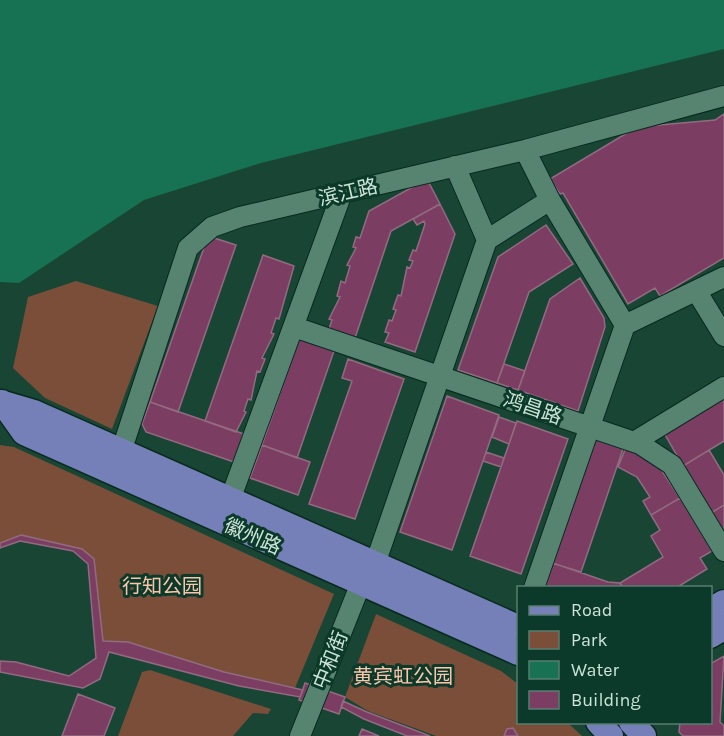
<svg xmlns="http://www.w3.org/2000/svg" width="724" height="736" viewBox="0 0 724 736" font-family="Karla,'Noto Sans SC',sans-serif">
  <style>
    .green { fill: #7a4e39 }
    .water { fill: #177254 }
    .building { fill: #7b3e62; stroke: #926b80; stroke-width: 1.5 }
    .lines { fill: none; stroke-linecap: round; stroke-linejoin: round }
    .minor-casing { stroke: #072a1d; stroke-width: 22 }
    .major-casing { stroke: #072a1d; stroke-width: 27 }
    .minor { stroke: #578471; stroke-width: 20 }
    .major { stroke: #7480b7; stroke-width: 24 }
    .labels { text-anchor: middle; stroke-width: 6; stroke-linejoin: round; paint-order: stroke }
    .street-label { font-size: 20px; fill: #cce4d9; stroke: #0b3a2a }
    .park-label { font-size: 20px; fill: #ffc5ab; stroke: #0b3a2a }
  </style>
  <rect width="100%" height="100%" fill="#184534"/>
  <path class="green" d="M76,281L158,306L112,429L45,398L13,368L28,297Z
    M0,445L14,447L334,594L295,688L224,672L128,642L103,641L94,559L82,549L21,536L0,543Z
    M376,614L501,671L518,684V722L568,723L582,736H436L368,711L345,697Z
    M150,670L271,709L268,714L253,713L233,736H118L142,672Z"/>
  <path class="water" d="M0,0H724V49L261,163L144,200L19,283L0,282Z"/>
  <path class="building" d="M724,114V258L660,296L655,288L628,304L563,193L560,194L550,179L637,127L715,120Z
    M427,179L440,204L391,231L355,338L329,329L332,320L329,319L340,297L337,296L341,281L345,283L350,266L347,265L356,248L353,247L356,237L360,238L369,211Z
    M440,204L455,234L415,352L385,342L389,333L385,332L389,320L392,321L396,310L393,309L398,295L401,296L407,267L410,268L413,261L409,260L413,250L416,251L425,224L424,221L417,225L413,219Z
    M546,225L573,264L529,292L497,383L458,370L498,257Z
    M208,236L236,245L178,412L150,402Z
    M263,255L294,266L279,319L276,318L271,333L274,334L262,358L265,359L260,372L257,371L251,400L248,399L244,411L246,412L236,432L205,421Z
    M580,278L604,318L605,327L578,411L518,390L550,299Z
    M299,339L334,351L297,458L262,445Z
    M348,359L404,379L355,519L309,504L352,381L342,378Z
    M504,364L525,371L518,390L497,383Z
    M447,396L499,415L452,550L400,532Z
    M724,398V441L683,466L664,433Z
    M150,402L244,434L234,462L146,432L142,424Z
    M499,417L516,423L509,444L492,437Z
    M517,421L568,439L521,574L470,556Z
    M594,439L623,449L581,572L552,563Z
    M262,445L310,462L298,495L250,478Z
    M627,445L658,465L680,498L651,515L643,501L650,497L637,477L618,467Z
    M709,450L724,475V505L711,513L683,466Z
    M486,452L504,458L501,467L483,461Z
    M680,498L712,551L700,558L707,569L676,588H623L620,583L663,557L651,536L660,530L651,515Z
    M724,505V534L711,513Z
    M21,535L82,549L94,559L103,641L128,642L224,672L303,690L300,697L239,686L109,652L100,679L83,688L0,672V661L16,662L69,676L96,658L88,564L73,551L20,541L0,548V543Z
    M553,563L608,582L620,583L623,588H545Z
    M724,656L720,722L724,726V736H683L679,732L680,722H710V664Z
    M305,683L345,697L339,714L299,700Z
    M78,694L115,708L104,736H62Z
    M343,701L367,712L430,736H407L364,719L341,707Z
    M513,728L518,736H504L507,729Z
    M362,729L379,736H359Z"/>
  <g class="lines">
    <g class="minor-casing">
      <path id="minor" d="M525,150L550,200L625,325
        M487,240L550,200
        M697,292L724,336
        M294,327L640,444L672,465L724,551
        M634,442L724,387
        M121,452L188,248L212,227L240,217L525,150L724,96
        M230,500L342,193
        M375,564L487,240L455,166
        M534,588L625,325L724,277
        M300,736L361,583"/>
    </g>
    <g class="major-casing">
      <path id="major" d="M0,402L34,412L518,627
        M2,402L24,433L518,653
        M710,610L724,602
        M710,636L724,628
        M598,722L611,736
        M631,722L644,736"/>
    </g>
    <use href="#minor" class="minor"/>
    <use href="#major" class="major"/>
  </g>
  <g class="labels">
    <g class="street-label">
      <text transform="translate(348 192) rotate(-13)" y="7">滨江路</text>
      <text transform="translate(533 408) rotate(19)" y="7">鸿昌路</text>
      <text transform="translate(253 536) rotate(24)" y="7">徽州路</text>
      <text transform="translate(330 660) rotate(-68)" y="7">中和街</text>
    </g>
    <g class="park-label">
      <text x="162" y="593">行知公园</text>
      <text x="403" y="683">黄宾虹公园</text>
    </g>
  </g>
  <rect x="517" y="586" width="195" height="138" fill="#0b3a2a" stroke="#587e70" stroke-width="1.5"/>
  <rect x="529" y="606" width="30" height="9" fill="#7480b7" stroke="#587e70" stroke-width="1.5"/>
  <text x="571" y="616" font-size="18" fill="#cce4d9">Road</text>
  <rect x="529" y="631" width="30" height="18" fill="#7a4e39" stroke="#587e70" stroke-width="1.5"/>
  <text x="571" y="646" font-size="18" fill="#cce4d9">Park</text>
  <rect x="529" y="661" width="30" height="18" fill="#177254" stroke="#587e70" stroke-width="1.5"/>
  <text x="571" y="676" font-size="18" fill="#cce4d9">Water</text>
  <rect x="529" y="691" width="30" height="18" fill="#7b3e62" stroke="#587e70" stroke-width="1.5"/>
  <text x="571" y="706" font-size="18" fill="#cce4d9">Building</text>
</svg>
